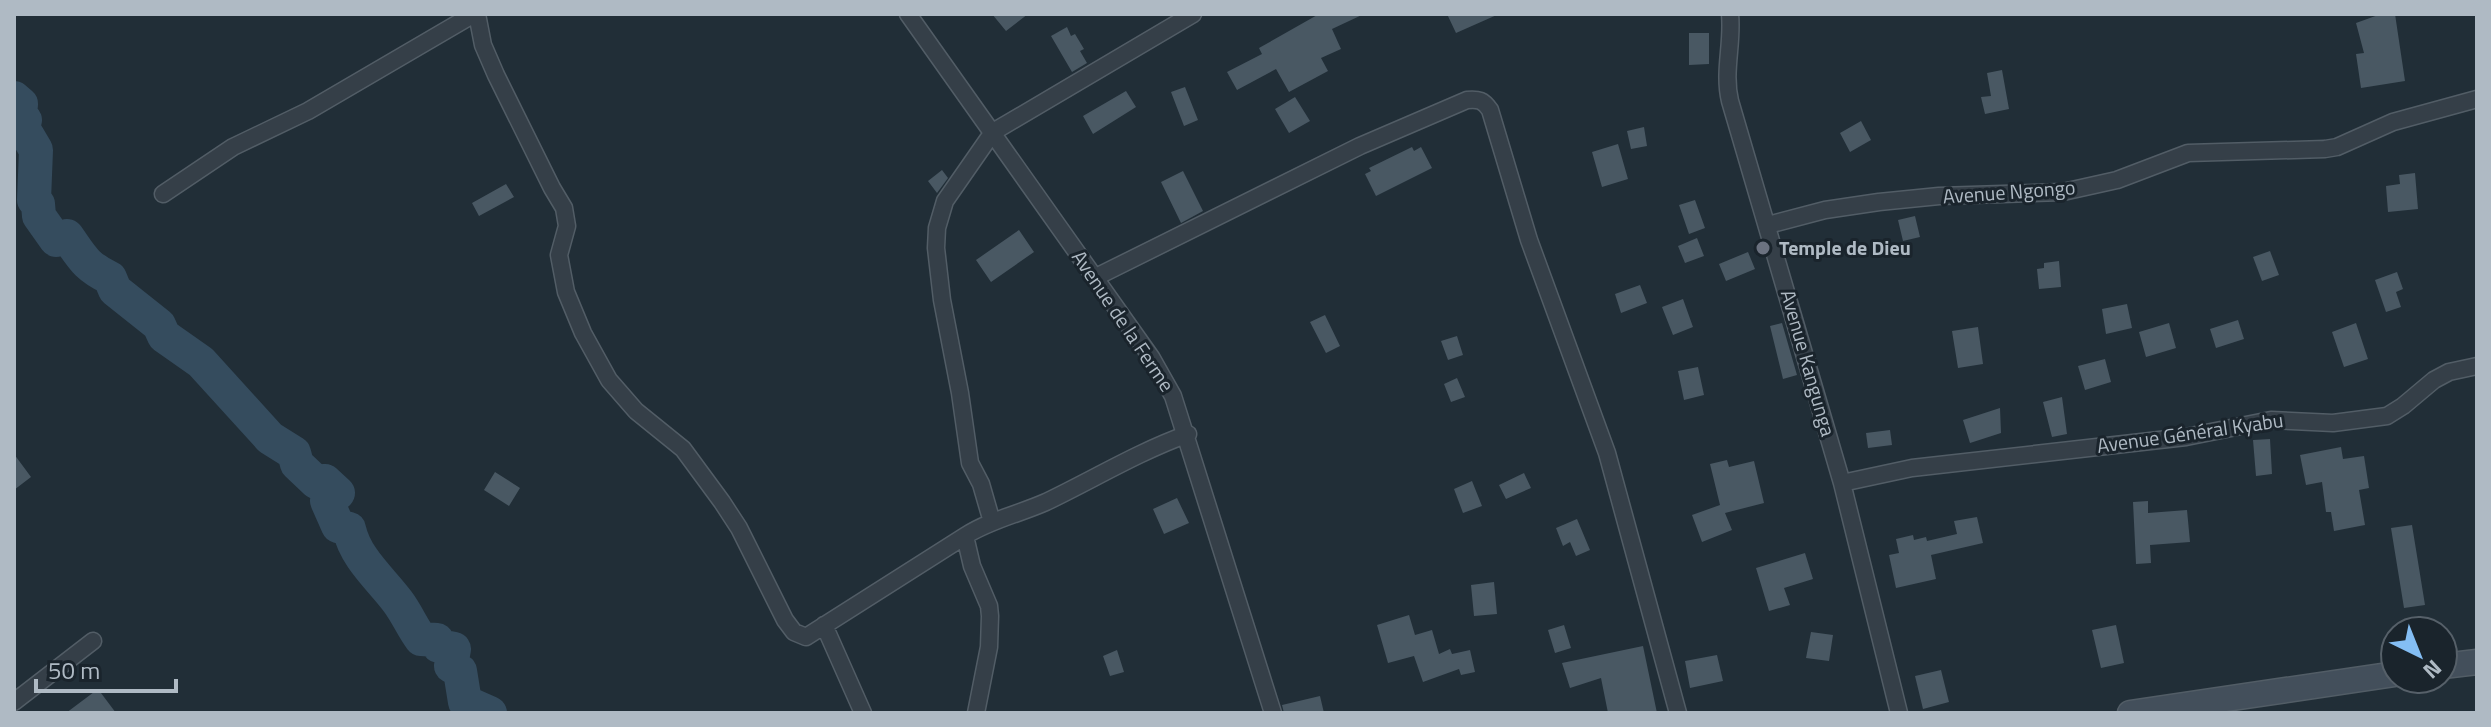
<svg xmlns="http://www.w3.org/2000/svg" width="2491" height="727" viewBox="0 0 2491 727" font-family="'Titillium Web',sans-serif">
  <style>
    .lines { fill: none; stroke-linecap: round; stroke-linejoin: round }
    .river { stroke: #354c5e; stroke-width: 34 }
    .building { fill: #495863 }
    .street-casing { stroke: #525d66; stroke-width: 19 }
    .secondary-casing { stroke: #525d66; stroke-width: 27 }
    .street { stroke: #353f48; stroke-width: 16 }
    .secondary { stroke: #434f5b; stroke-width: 24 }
    .worship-dot { fill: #6b7280; stroke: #1a242c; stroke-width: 3 }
    .labels { text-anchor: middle; stroke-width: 6; stroke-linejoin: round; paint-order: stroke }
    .street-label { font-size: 20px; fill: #afbac4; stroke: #1a242c }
    .poi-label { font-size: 20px; font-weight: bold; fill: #afbac4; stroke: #1a242c; text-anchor: start }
  </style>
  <rect width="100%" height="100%" fill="#212e37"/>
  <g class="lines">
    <path class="river" d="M14,98L21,104L20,116L25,120L23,128L36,150L34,200L38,204L39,216L56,240L67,236C82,257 85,266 110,278L115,290L159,325L164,336L201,362L270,438L294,453L297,464L316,482L325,481L338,493L327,501L338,526L349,529C356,559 380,578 398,602C407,614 412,627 421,639L437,640L439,646L454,649L451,666L460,671L465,702L490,713"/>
  </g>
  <path class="building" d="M992,14H1028L1006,31Z
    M1319,14H1364L1332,29L1341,49L1321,58L1328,71L1289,92L1276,69L1237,90L1227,72L1262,54L1259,48Z
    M1447,14H1499L1456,33Z
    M2381,14H2395L2405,81L2361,88L2356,54L2364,53L2356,23Z
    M1067,27L1071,36L1075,34L1084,49L1080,51L1087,63L1072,72L1051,36Z
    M1689,33H1709V64L1689,65Z
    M2002,70L2009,109L1985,114L1981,97L1991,96L1987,73Z
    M1185,87L1198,120L1184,126L1171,92Z
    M1126,91L1136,107L1093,134L1083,116Z
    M1295,97L1310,121L1289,133L1275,109Z
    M1861,121L1871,140L1850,152L1840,133Z
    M1644,127L1647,146L1631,149L1627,131Z
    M1618,144L1628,179L1602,187L1592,152Z
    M1412,147L1414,151L1421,147L1432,168L1376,196L1365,174L1371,171L1369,168Z
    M942,170L948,178L937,193L928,181Z
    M1183,171L1203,211L1181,223L1161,182Z
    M2415,173L2418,209L2388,212L2386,186L2400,184L2399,175Z
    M506,184L514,197L479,216L472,203Z
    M1695,200L1705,228L1689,234L1679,205Z
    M1915,216L1920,237L1903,241L1898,220Z
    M1019,230L1034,252L991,282L976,260Z
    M1697,238L1704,256L1685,263L1678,246Z
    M2270,251L2279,275L2262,281L2253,257Z
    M1748,252L1755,269L1726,281L1719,264Z
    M2059,261L2061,287L2039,289L2037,269L2044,268V263Z
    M2397,272L2403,289L2396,292L2401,307L2386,312L2375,280Z
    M1640,285L1647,303L1621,313L1615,294Z
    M1683,299L1693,327L1673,335L1662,307Z
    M2127,304L2132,328L2106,334L2102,309Z
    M1325,315L1340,346L1326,353L1310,322Z
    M2238,320L2244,339L2216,348L2210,329Z
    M1782,323L1797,375L1783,379L1770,326Z
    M2169,323L2176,348L2146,357L2139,332Z
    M2356,323L2368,359L2344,367L2332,332Z
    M1978,327L1983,364L1958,368L1952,331Z
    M1457,336L1463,355L1448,360L1441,341Z
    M2105,359L2111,382L2085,390L2078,366Z
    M1698,367L1704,395L1684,400L1678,371Z
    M1457,378L1465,397L1451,402L1444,384Z
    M2062,397L2067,434L2052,437L2043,402Z
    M2000,408L2001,433L1970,443L1963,420Z
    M1890,430L1892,445L1868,448L1866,433Z
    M2270,439L2272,474L2256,476L2253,440Z
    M2341,447L2343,459L2364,456L2369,488L2359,490L2365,525L2334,531L2331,512H2326L2322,482L2306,485L2300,455Z
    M14,454L31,477L14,490Z
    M1727,460L1729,467L1754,461L1764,503L1725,513L1732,530L1702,542L1692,515L1720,505L1710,464Z
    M495,472L520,488L509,506L484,490Z
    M1524,473L1531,488L1506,499L1499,485Z
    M1472,481L1482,506L1463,513L1454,489Z
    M1177,498L1189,523L1164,534L1153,509Z
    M2148,501V513L2187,510L2190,542L2150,545L2151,563L2136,564L2133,502Z
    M1977,517L1983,543L1931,555L1936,579L1896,588L1889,555L1899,553L1896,539L1913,535L1914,540L1926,537L1927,541L1957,534L1954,521Z
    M1577,519L1590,550L1576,556L1570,542L1563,546L1556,528Z
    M2412,525L2425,605L2404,608L2391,528Z
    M1805,553L1813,579L1784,588L1790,605L1769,611L1756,568Z
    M1494,582L1497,614L1474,616L1471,585Z
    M1409,615L1415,635L1432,630L1439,654L1450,649L1452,654L1470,650L1475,672L1461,675L1459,669L1423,682L1414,656L1388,663L1377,625Z
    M1564,625L1571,648L1555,653L1548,630Z
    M2116,625L2124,663L2101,668L2092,630Z
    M1811,632L1833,635L1829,661L1806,658Z
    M1643,646L1657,713H1608L1601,678L1570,688L1562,663Z
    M1117,650L1124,672L1110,676L1103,656Z
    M1717,655L1723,681L1690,688L1685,661Z
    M1941,670L1949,702L1923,709L1915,676Z
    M98,689L116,713H66Z
    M1320,696L1324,713H1284L1282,705Z"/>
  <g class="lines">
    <g class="street-casing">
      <path id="street" d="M477,14L483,45L496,75L552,188L564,208L567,226L559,255L566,292L583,333L609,380L636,411L683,449L722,502L739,528L785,620L794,632L806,637L965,536
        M908,14L1151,357L1173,396L1273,713
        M1730,14C1733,44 1723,71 1730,101L1842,483L1899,713
        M163,194L233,147L308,111L474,14
        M1768,225L1825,210L1879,202L1939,196L2063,192L2117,180L2188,153L2325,149L2337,147L2393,122L2477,99
        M1094,278L1360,146L1467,100C1479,99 1483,100 1490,110L1529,240L1607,453L1678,713
        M1842,483L1912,468L2186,437L2271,420L2333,423L2387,416L2403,406L2434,380L2449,372L2477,366
        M992,522L981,484L970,463L960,393L942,300L936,248L937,228L945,201L993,132L1193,14
        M824,625L863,713
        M14,702L93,641
        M976,713L989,647L990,616L989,606L972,566L965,536C990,520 1019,514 1046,502C1094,479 1138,452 1188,434"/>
    </g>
    <g class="secondary-casing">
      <path id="secondary" d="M2443,666L2477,662
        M2130,713L2395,674"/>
    </g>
    <use href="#street" class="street"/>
    <use href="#secondary" class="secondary"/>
  </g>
  <circle class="worship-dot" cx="1763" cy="248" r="8"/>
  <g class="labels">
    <g class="street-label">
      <text transform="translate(2009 192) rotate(-4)" y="7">Avenue Ngongo</text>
      <text transform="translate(1123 321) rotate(56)" y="7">Avenue de la Ferme</text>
      <text transform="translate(1808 363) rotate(74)" y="7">Avenue Kangunga</text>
      <text transform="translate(2190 433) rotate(-8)" y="7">Avenue Général Kyabu</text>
    </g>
    <g class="poi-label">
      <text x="1779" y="255">Temple de Dieu</text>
    </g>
  </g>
  <rect width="2491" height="727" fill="none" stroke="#afbac4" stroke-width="32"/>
  <g transform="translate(2419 655) rotate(137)"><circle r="38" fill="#1a242c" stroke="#566069" stroke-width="2"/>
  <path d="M0-6L14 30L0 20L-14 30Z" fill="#84bef4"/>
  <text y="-12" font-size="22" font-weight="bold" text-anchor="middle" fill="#afbac4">N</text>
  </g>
  <path d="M36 679v12h140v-12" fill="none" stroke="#afbac4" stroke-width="4"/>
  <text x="48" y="679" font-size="24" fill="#afbac4" stroke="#1a242c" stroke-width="6" paint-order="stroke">50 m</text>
</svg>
